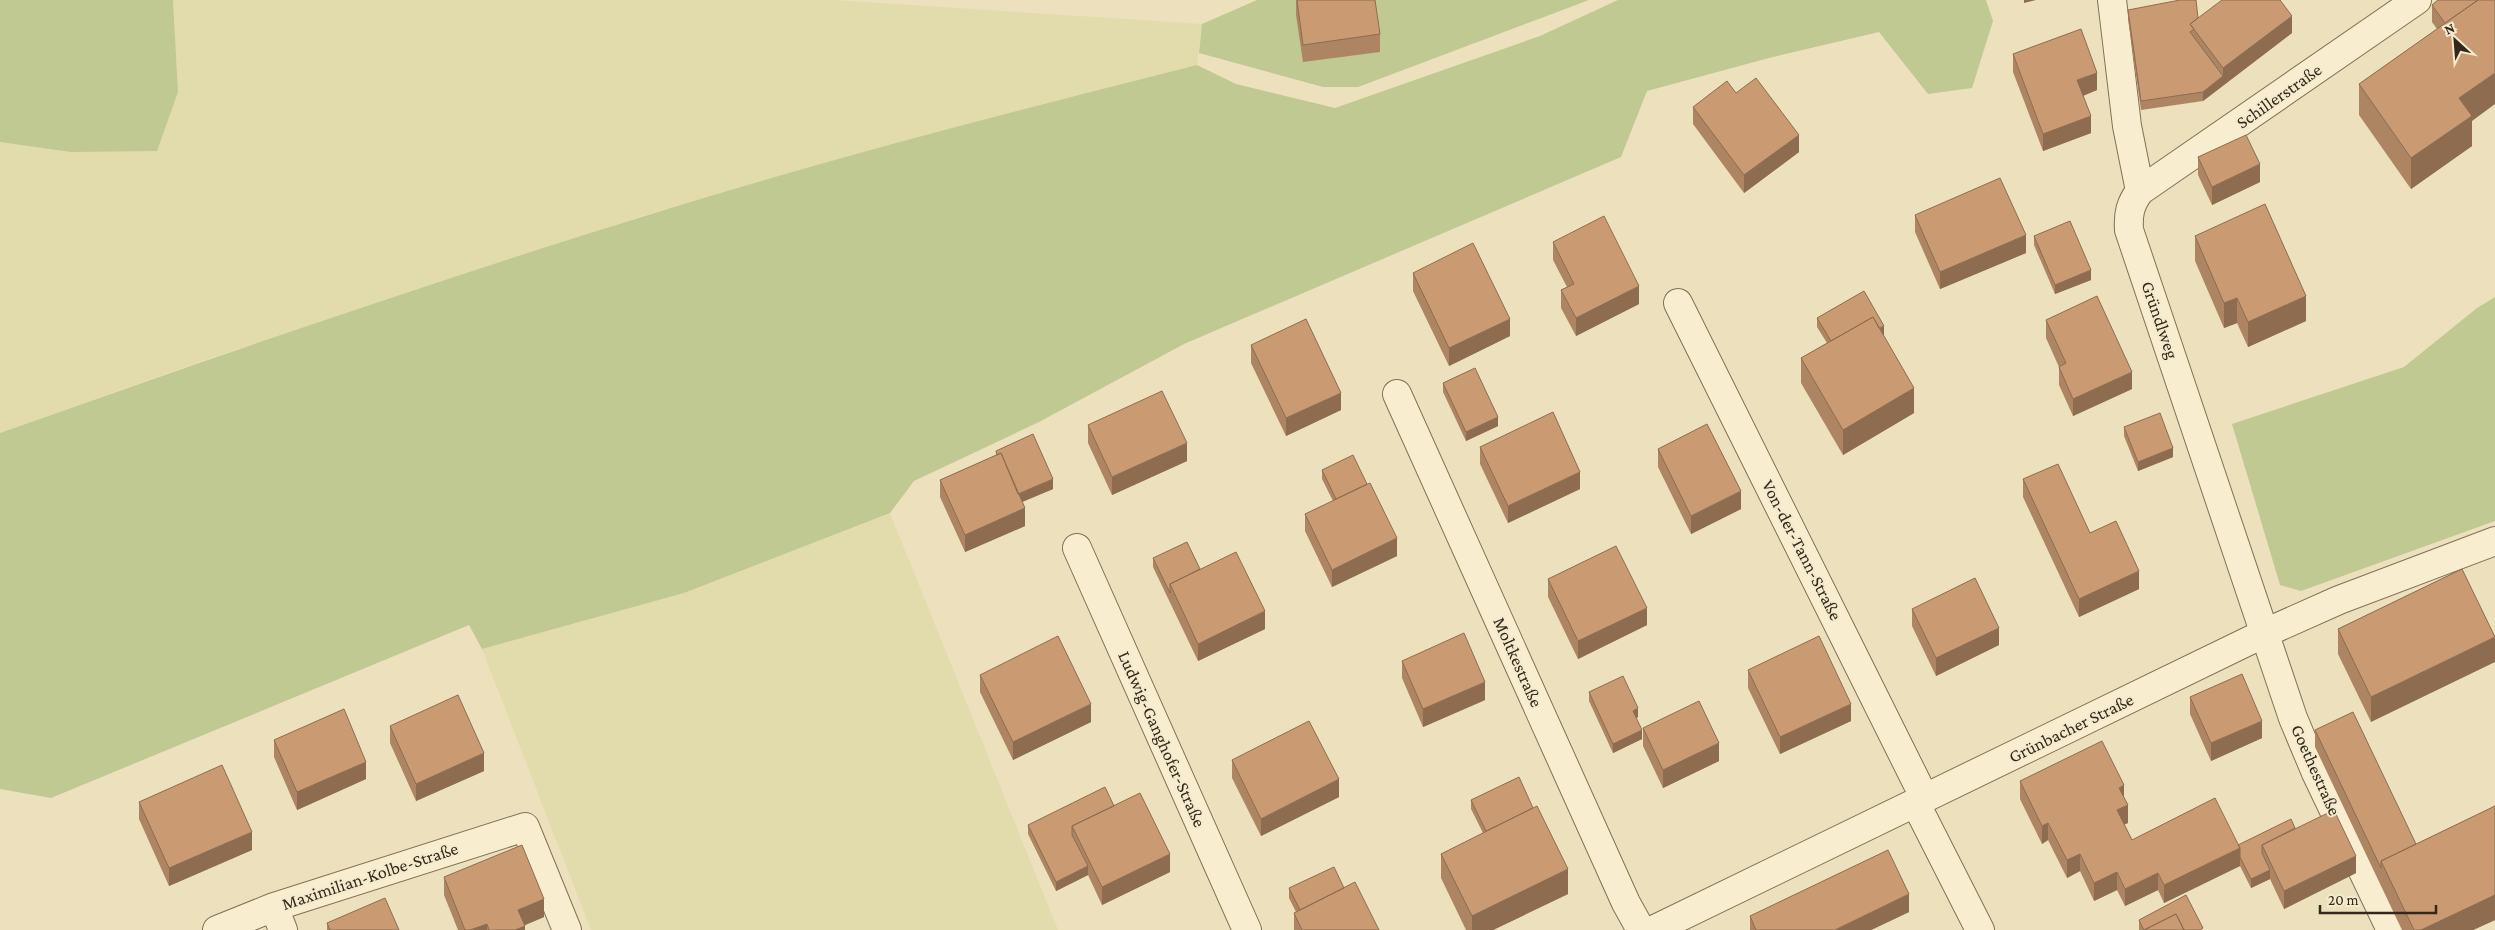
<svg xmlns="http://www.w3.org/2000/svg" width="2495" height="930" viewBox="0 0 2495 930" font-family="'Crimson Pro',serif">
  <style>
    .farmland { fill: #e2dbab }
    .green { fill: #c1c992 }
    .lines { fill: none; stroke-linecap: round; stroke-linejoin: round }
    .minor-casing { stroke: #837057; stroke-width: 30 }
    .minor { stroke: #f8edcf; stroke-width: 28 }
    .wall { fill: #ae8563 }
    .shaded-wall { fill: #8d6c50 }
    .building { fill: #ca9b73; stroke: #8d6c50 }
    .labels { text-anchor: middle; stroke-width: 4; stroke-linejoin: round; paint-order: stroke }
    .street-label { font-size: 18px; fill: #33281b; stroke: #f4eacc }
  </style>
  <rect width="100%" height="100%" fill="#ece0bd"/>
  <path class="farmland" d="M173,0H833L1202,24L1197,65L942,131L646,215L202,361L0,433V142L178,92Z
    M890,513L1058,930H591L482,649L684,593Z"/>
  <path class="green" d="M0,0H173L178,92L157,151L71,152L0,142Z
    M1257,0H1589L1358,87H1323L1199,53L1202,24Z
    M1618,0H1986L1993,21L1972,88L1928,94L1879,32L1769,58L1647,91L1621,157L1184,344L1039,422L914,481L890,513L684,593L482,649L469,625L51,798L0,789V433C214,357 428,283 645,216C827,159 1012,112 1197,65L1236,84L1335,108L1540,36Z
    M2495,297V521L2301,591L2280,585L2232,424L2404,367L2477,308Z"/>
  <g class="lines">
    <g class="minor-casing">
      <path id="minor" d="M2112,0L2127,126L2140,191
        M1678,303L1925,799
        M1397,394L1626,903L1641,930
        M1077,548L1247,930
        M1916,804L1980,930
        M274,907L283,930
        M217,930L274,907L525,827L567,930
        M1653,930L2265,633L2339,600L2495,541
        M2391,930L2316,773L2293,718L2129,230C2128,214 2130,204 2140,191L2417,0"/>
    </g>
    <use href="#minor" class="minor"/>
  </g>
  <path class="wall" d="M1296,0L1380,34V52L1303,62L1296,15Z
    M2438,0L2472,121V146L2411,189L2359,115V84L2437,29L2432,22V5Z
    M2128,10L2198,18L2292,33L2203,101L2141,110L2128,19Z
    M2013,54L2097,90L2083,96L2091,133L2043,151L2013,72Z
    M1693,107L1799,152L1744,193L1693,124Z
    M2198,157L2260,182L2212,205L2198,175Z
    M1915,215L2026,253L1940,289L1915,232Z
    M2034,236L2091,280L2055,294L2034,245Z
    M2195,236L2306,321L2248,347L2237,323L2224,328L2195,261Z
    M1553,242L1639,304L1576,336L1561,308V290L1567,287L1553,260Z
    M1413,273L1510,336L1449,366L1413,291Z
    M1817,318L1884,335H1883L1914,413L1843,455L1801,383V358L1827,343L1817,327Z
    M2046,320L2132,389L2073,416L2059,385V367L2046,338Z
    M1251,345L1341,410L1286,436L1251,363Z
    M1443,383L1498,426L1466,441L1443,392Z
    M1088,425L1187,461L1112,495L1088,443Z
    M2124,427L2173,457L2138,471L2124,436Z
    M1480,447L1580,489L1508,523L1480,464Z
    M1658,449L1741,509L1691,534L1658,467Z
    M996,451L1053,489L1022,502L1025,526L965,552L940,497V480L996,455Z
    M1322,470L1397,556L1332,587L1305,531V514L1333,501L1322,479Z
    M2023,479L2090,533L2139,589L2079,617L2023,497Z
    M1153,558L1200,569L1265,629L1198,661L1153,567Z
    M2462,569L2371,722L2338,654V629Z
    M1548,579L1647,625L1578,659L1548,597Z
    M1912,609L1999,645L1936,676L1912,626Z
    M1402,661L1485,700L1423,727L1402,678Z
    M1748,670L1851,721L1780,754L1748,688Z
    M980,675L1091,722L1013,760L980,692Z
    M1589,692L1638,717L1636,718L1642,739L1613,753L1589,701Z
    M2190,697L2262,738L2211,761L2190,714Z
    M390,726L484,771L416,801L390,743Z
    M1643,728L1719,761L1663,788L1643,746Z
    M2315,730L2416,844L2495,806V920L2473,930H2402L2315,747Z
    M274,740L366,779L297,810L274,757Z
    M1232,760L1339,797L1261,836L1232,778Z
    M2020,781L2124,797L2128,823L2124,824L2132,840L2238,845L2295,828L2356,873L2284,909L2270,879L2251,888L2240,866L2164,903L2158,890L2125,906L2117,890L2094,901L2080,871L2067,878L2048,840L2042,844L2020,799Z
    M1471,800L1568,894L1493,930H1466L1441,878V854L1483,833L1471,809Z
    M139,802L252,850L169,886L139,819Z
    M1114,806L1170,872L1102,905L1088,875L1056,891L1028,834V825Z
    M444,877L544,917L525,925V930H458L444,895Z
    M1289,888H1344L1379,930H1294V913L1296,912L1289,898Z
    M1909,912L1871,930H1750V916Z
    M2139,920L2203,930H2139Z
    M327,923L399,930H327Z"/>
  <path class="shaded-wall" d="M2024,0H2036L2024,3Z
    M2292,16V33L2203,101V92L2223,76V68Z
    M2097,73V90L2077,98V80Z
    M2495,73V104L2472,121V146L2411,189V158L2459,98Z
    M2091,116V133L2043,151V134Z
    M1799,135V152L1744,193V175Z
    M2260,164V182L2212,205V187Z
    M2026,235V253L1940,289V272Z
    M2091,270V280L2055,294V285Z
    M1639,286V304L1576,336V318Z
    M2306,296V321L2248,347V322Z
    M2237,298V323L2224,328V303Z
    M1510,319V336L1449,366V348Z
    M1884,326V335L1837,362V353Z
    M2132,372V389L2073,416V399Z
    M1914,388V413L1843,455V430Z
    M1341,393V410L1286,436V418Z
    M1498,417V426L1466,441V432Z
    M1187,443V461L1112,495V477Z
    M2173,448V457L2138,471V462Z
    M1580,472V489L1508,523V506Z
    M1053,479V489L1015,505V496Z
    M1741,491V509L1691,534V516Z
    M1025,508V526L965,552V535Z
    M1397,538V556L1332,587V570Z
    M2139,571V589L2079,617V599Z
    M1647,608V625L1578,659V641Z
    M1265,611V629L1198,661V644Z
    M1999,628V645L1936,676V658Z
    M2495,637V662L2371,722V697Z
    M1485,682V700L1423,727V709Z
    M1091,704V722L1013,760V742Z
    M1851,704V721L1780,754V737Z
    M1638,708V717L1633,720V711Z
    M2262,721V738L2211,761V743Z
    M1642,730V739L1613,753V744Z
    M1719,743V761L1663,788V770Z
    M484,753V771L416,801V784Z
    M366,762V779L297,810V792Z
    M1339,779V797L1261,836V819Z
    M2124,785V803L2119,788Z
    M2128,805V823L2117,828V810Z
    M2048,823V840L2042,844V826Z
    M252,832V850L169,886V868Z
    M2240,848V866L2164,903V885Z
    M1170,854V872L1102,905V887Z
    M2080,854V871L2067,878V860Z
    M2356,856V873L2284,909V891Z
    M1088,866V875L1056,891V882Z
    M1568,869V894L1493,930H1472V916Z
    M2270,870V879L2251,888V879Z
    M2117,872V890L2094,901V883Z
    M2158,873V890L2125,906V889Z
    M1909,894V912L1871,930H1835Z
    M2495,895V920L2473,930H2421Z
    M544,899V917L518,928V910Z
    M487,924V930H470Z
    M525,926V930H515Z"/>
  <path class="building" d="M1297,0H1375L1380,34L1303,45Z
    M2180,0H2196L2198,18L2190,24L2194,29L2190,32L2223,76L2203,92L2141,101L2128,10Z
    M2222,0H2280L2292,16L2223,68L2190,24Z
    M2438,0H2478L2445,23L2432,5Z
    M2478,0H2495V73L2459,98L2472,116L2411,158L2359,84Z
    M2081,29L2097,73L2077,80L2091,116L2043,134L2013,54Z
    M1756,78L1799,135L1744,175L1693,107L1727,81L1736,93Z
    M2246,135L2260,164L2212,187L2198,157Z
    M2000,178L2026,235L1940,272L1915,215Z
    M2265,204L2306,296L2248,322L2237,298L2224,303L2195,236Z
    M1604,216L1639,286L1576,318L1561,290L1574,284L1553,242Z
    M2070,221L2091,270L2055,285L2034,236Z
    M1473,243L1510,319L1449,348L1413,273Z
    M1864,291L1884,326L1879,328L1873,317L1831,341L1817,318Z
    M2097,296L2132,372L2073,399L2059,367L2066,363L2046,320Z
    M1873,317L1914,388L1843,430L1801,358Z
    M1306,319L1341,393L1286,418L1251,345Z
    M1475,368L1498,417L1466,432L1443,383Z
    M1162,391L1187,443L1112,477L1088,425Z
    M1553,412L1580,472L1508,506L1480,447Z
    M2160,413L2173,448L2138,462L2124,427Z
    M1707,424L1741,491L1691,516L1658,449Z
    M1033,434L1053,479L1018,494L1001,453L997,455L996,451Z
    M1001,453L1025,508L965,535L940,480Z
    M1353,455L1367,484L1336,499L1322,470Z
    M2058,464L2090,533L2116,521L2139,571L2079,599L2023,479Z
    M1370,483L1397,538L1332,570L1305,514Z
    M1187,542L1200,569L1170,584V593L1153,558Z
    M1616,546L1647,608L1578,641L1548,579Z
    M1236,552L1265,611L1198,644L1170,584Z
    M2462,569L2495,637L2371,697L2338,629Z
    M1975,578L1999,628L1936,658L1912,609Z
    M1464,633L1485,682L1423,709L1402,661Z
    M1058,636L1091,704L1013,742L980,675Z
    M1819,636L1851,704L1780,737L1748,670Z
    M2242,674L2262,721L2211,743L2190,697Z
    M1623,676L1638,708L1633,711L1642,730L1613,744L1589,692Z
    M458,695L484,753L416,784L390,726Z
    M1699,701L1719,743L1663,770L1643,728Z
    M344,709L366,762L297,792L274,740Z
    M2353,712L2416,844L2381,861V868L2315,730Z
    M1309,721L1339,779L1261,819L1232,760Z
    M2102,741L2124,785L2119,788L2128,805L2117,810L2132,840L2215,798L2240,848L2164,885L2158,873L2125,889L2117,872L2094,883L2080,854L2067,860L2048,823L2042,826L2020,781Z
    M222,765L252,832L169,868L139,802Z
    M1519,777L1533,808L1486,831L1471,800Z
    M1105,787L1114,806L1072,826V835L1088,866L1056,882L1028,825Z
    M1140,793L1170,854L1102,887L1072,826Z
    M1537,806L1568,869L1472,916L1441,854Z
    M2495,806V895L2421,930H2414L2381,861Z
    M2334,810L2356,856L2284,891L2262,845Z
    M2291,819L2295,828L2262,845V853L2270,870L2251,879L2240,857V848L2238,845Z
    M522,845L544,899L518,910L525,926L515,930H489L487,924L470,930H465L444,877Z
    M1888,850L1909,894L1835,930H1756L1750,916Z
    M1334,867L1344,888L1300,910L1289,888Z
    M1355,882L1379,930H1302L1294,913Z
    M2186,895L2203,928L2200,930H2184L2176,914L2144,930L2139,920Z
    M385,898L399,930H330L327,923Z
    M2176,914L2184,930H2144Z"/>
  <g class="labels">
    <g class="street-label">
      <text transform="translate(2279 96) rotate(-35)" y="6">Schillerstraße</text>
      <text transform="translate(2160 320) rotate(71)" y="6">Gründlweg</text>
      <text transform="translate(1802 550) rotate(63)" y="6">Von-der-Tann-Straße</text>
      <text transform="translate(1518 662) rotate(66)" y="6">Moltkestraße</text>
      <text transform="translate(2071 728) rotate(-26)" y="6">Grünbacher Straße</text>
      <text transform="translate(1162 739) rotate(66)" y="6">Ludwig-Ganghofer-Straße</text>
      <text transform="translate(2316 770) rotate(66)" y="6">Goethestraße</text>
      <text transform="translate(370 876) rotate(-18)" y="6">Maximilian-Kolbe-Straße</text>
    </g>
  </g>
  <g transform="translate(2455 40) rotate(334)" stroke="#f4eacc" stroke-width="4" paint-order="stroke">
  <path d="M0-4L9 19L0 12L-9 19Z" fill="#33281b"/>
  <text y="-8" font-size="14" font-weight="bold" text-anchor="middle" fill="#33281b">N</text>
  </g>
  <path d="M2320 905v8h116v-8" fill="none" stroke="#33281b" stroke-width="2.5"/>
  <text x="2328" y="905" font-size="15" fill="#33281b" stroke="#f4eacc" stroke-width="4" paint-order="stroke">20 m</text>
</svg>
